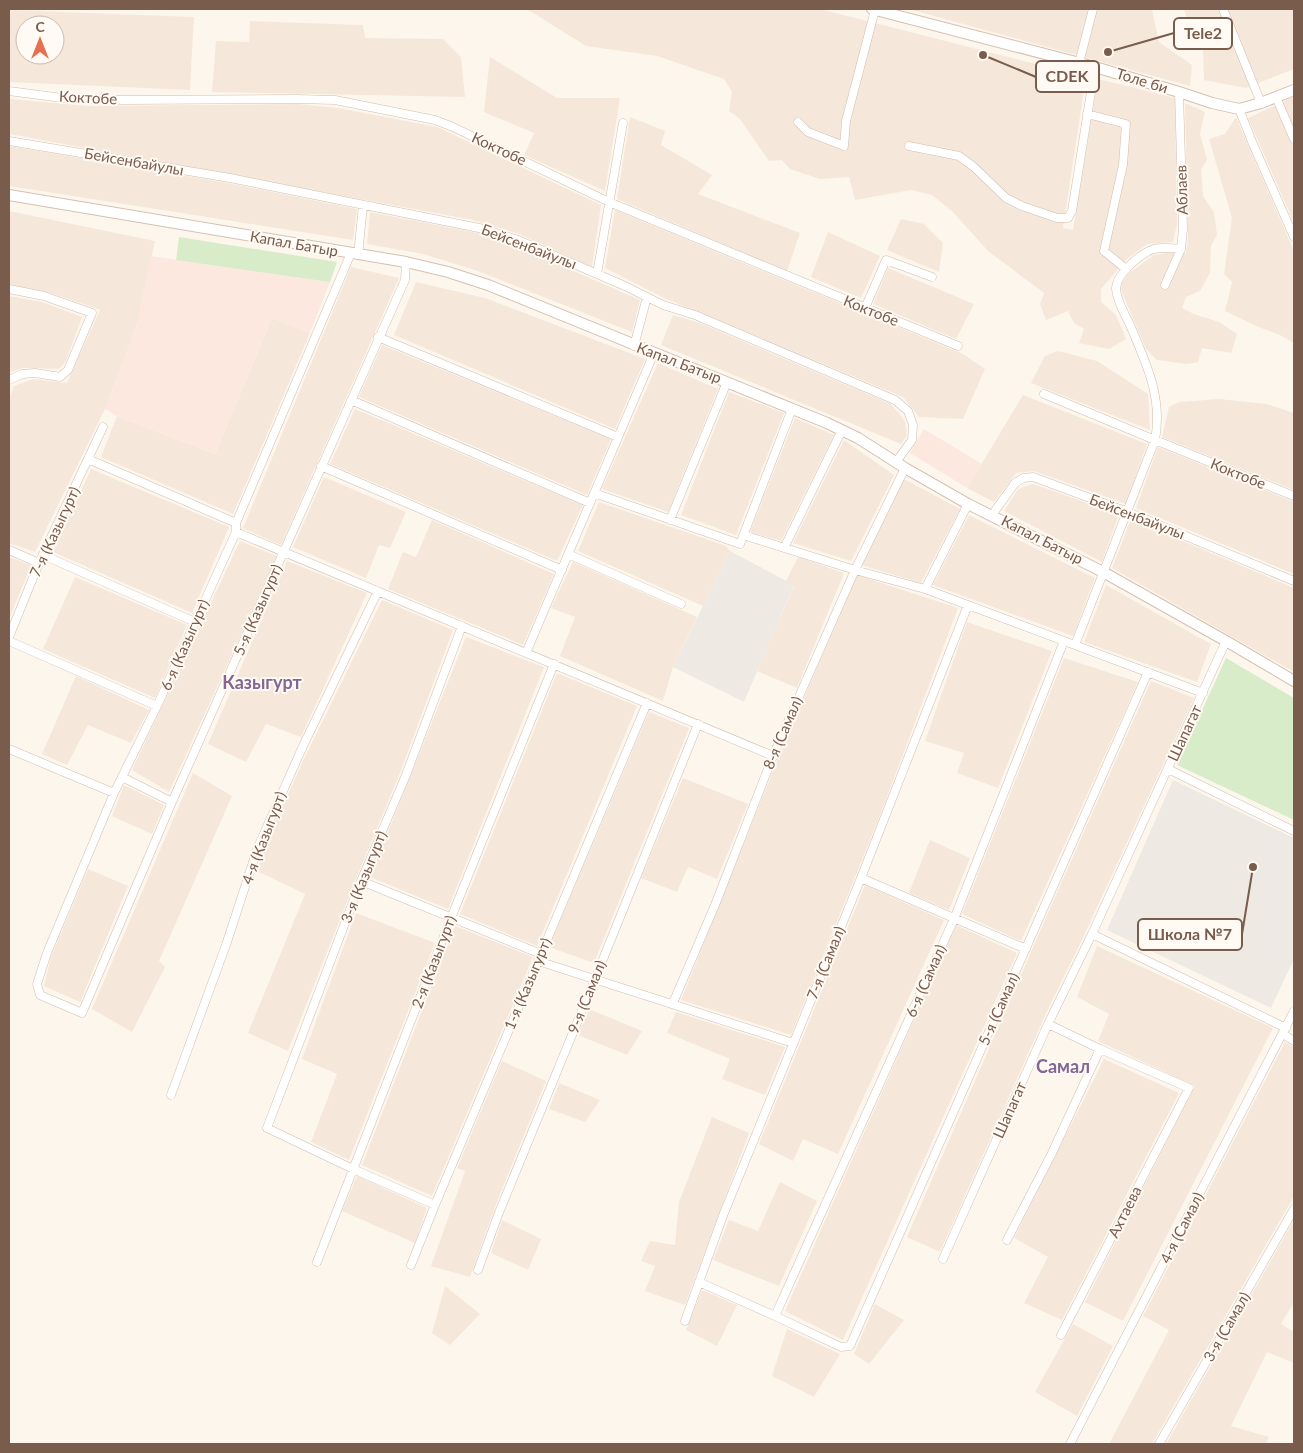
<svg xmlns="http://www.w3.org/2000/svg" width="1303" height="1453" viewBox="0 0 1303 1453" font-family="Lato,sans-serif">
  <style>
    .residential { fill: #f5e8da; fill-rule: evenodd }
    .commercial { fill: #fde8e0 }
    .industrial { fill: #efe9e4 }
    .green { fill: #d8ecc9 }
    .lines { fill: none; stroke-linecap: round; stroke-linejoin: round }
    .street-casing { stroke: #d1beb0; stroke-width: 9 }
    .secondary-casing { stroke: #d6c0b0; stroke-width: 12 }
    .street { stroke: #fff; stroke-width: 8 }
    .secondary { stroke: #fff; stroke-width: 10 }
    .labels { text-anchor: middle; stroke-width: 4; stroke-linejoin: round; paint-order: stroke }
    .street-label { font-size: 15px; fill: #7a5c4d; stroke: #fffaf3 }
    .quarter-label { font-size: 18px; font-weight: bold; fill: #846695; stroke: #fffaf3 }
    .leader { fill: none; stroke: #7a5c4d; stroke-width: 2 }
    .callout-dot { fill: #7a5c4d; stroke: #fffaf3; stroke-width: 2 }
    .callout { fill: #fffaf3; stroke: #7a5c4d; stroke-width: 2 }
    .callout-label { font-size: 16px; text-anchor: middle; font-weight: bold; fill: #7a5c4d }
  </style>
  <rect width="100%" height="100%" fill="#fdf6ec"/>
  <path class="residential" d="M523,9H820L1086,77L1063,228L1073,230L1098,79L1175,98L1177,224L1173,242L1147,244L1127,259L1101,289V302L1116,315L1126,339L1109,349L1079,343L1084,329L1074,323L1068,311L1046,320L1040,304L1044,293L988,251L953,212L932,195L911,190L855,200L849,177L820,179L790,169L782,160L769,161L739,118L729,111L732,92L724,79L657,56L586,46L530,11Z
    M908,9H1152L1159,42L1192,65L1190,86Z
    M1184,9H1294V69L1246,88L1204,80L1203,50L1190,31Z
    M9,10L194,17L190,90L9,82ZM25,25H55V55H25Z
    M250,21L363,25L365,38L443,39L461,57L465,97L212,92L216,41L249,42Z
    M490,57L557,98H620L605,191L524,155L534,133L484,112Z
    M1291,98H1294V223L1248,118Z
    M9,99L88,106L298,104L338,108L437,127L601,205L592,267L519,234L473,220L9,134Z
    M1185,103L1205,112L1200,134L1207,160L1201,169L1203,196L1214,212L1217,235L1211,246L1210,273L1200,291L1186,297L1182,308L1194,314L1219,322L1237,334L1231,353L1202,348L1198,362L1187,364L1157,360L1146,349L1121,290L1122,283L1128,274L1154,255L1168,253H1186L1188,238Z
    M630,117L665,131L661,145L712,175L698,194L800,233L787,271L617,199Z
    M1236,117L1294,251V343L1280,335L1256,326L1225,311L1232,282L1224,274L1232,218L1209,139L1225,134Z
    M9,146L228,183L357,209L353,240L9,186Z
    M615,210L963,354L985,369L963,419L919,417L903,397L664,298L605,268Z
    M9,211L155,241L137,325L105,409L35,552L9,543V399L14,386L33,379L67,383L100,310L51,293L9,285Z
    M370,212L483,234L528,251L640,300L632,332L475,270L423,254L367,244Z
    M901,219L924,224L943,243L939,272L887,250Z
    M828,232L880,256L861,298L811,277Z
    M351,267L399,278L281,545L243,528Z
    M888,268L974,304L956,339L873,304Z
    M416,282L485,298L645,359L615,429L394,335Z
    M9,296L42,302L82,317L66,361L59,369L24,368L9,372Z
    M673,315L700,323L891,404L905,421L907,435L901,444L661,345Z
    M272,318L310,333L233,514L101,457L117,416L215,454Z
    M382,345L611,439L587,495L359,397Z
    M1058,351L1097,361L1148,394L1150,430L1031,383L1045,356Z
    M658,363L718,389L668,512L602,489Z
    M729,392L784,413L736,535L681,515Z
    M1023,395L1147,444L1126,504L1034,471L1016,473L994,502L967,488Z
    M1219,399L1267,404L1294,413V490L1162,437L1169,407L1179,402Z
    M355,409L583,505L557,561L330,464Z
    M795,418L834,435L781,541L750,532Z
    M844,440L894,475L851,561L793,543Z
    M1158,447L1294,502V574L1136,508Z
    M91,469L229,527L192,613L53,552Z
    M324,477L406,512L390,548L379,545L366,578L293,547Z
    M904,479L960,509L921,583L861,565Z
    M1033,484L1119,514L1102,562L1004,511L1018,489Z
    M599,502L726,546L730,551L703,606L578,551Z
    M969,515L1095,578L1073,636L933,585Z
    M1131,519L1294,588V672L1112,568Z
    M432,520L554,574L523,645L388,589L403,552L416,557Z
    M240,541L277,556L169,792L132,770Z
    M9,557L31,565L9,619Z
    M798,557L844,573L797,688L757,671L794,586L786,581Z
    M287,561L367,593L301,737L266,724L246,762L208,744Z
    M573,562L697,617L673,667L663,701L560,656L575,617L551,608Z
    M857,575L958,608L881,813L791,1035L681,1000L777,761Z
    M75,577L187,625L155,698L43,649Z
    M1106,585L1211,644L1197,682L1084,642Z
    M382,600L453,630L400,773L358,874L288,1051L248,1033L305,894L257,871L265,845L304,759Z
    M967,622L1052,651L998,788L957,773L964,753L925,741Z
    M466,637L544,667L448,909L370,877Z
    M1064,658L1138,682L1021,941L962,914Z
    M557,673L637,706L537,946L460,914Z
    M76,676L149,710L131,743L88,725L67,765L42,754Z
    M1151,681L1194,698L1079,946L1048,1009L940,1252L907,1237L1051,906Z
    M649,712L689,728L594,963L549,947Z
    M193,773L232,796L159,961L165,967L132,1032L92,1009Z
    M683,778L748,804L717,879L688,867L677,892L641,878Z
    M124,785L164,805L152,834L112,816Z
    M930,840L970,858L949,910L909,893Z
    M88,869L128,886L80,1002L44,986L51,957Z
    M865,885L944,920L838,1154L803,1139L793,1161L759,1144Z
    M356,913L435,943L349,1160L311,1142L337,1074L302,1059Z
    M956,925L1017,953L843,1340L785,1311Z
    M455,926L533,957L432,1196L362,1165Z
    M1097,946L1273,1028L1123,1321L1085,1302L1195,1086L1098,1041L1109,1014L1077,997Z
    M589,1009L642,1031L627,1055L578,1035Z
    M676,1012L785,1047L765,1095L722,1079L730,1059L667,1033Z
    M1285,1042L1294,1047V1196L1152,1444H1109L1169,1330L1143,1316Z
    M1104,1059L1179,1093L1062,1320L1024,1303L1048,1257L1014,1238Z
    M502,1061L546,1081L498,1199L470,1277L431,1266L465,1171L457,1168Z
    M559,1083L600,1100L585,1122L549,1109Z
    M712,1117L749,1133L685,1305L645,1291L655,1266L641,1261L650,1241L675,1245L679,1202Z
    M357,1176L427,1208L415,1243L342,1211Z
    M780,1182L817,1201L779,1286L713,1260L729,1220L758,1231Z
    M502,1220L541,1239L528,1270L491,1253Z
    M1294,1220V1302L1281,1324L1294,1332V1363L1267,1352L1231,1426L1269,1437L1266,1444H1166Z
    M445,1286L480,1314L450,1345L432,1333Z
    M702,1290L737,1305L717,1346L686,1330Z
    M875,1304L904,1320L869,1364L854,1354Z
    M1073,1324L1113,1346L1077,1416L1035,1392Z
    M787,1329L840,1354L814,1397L772,1376Z"/>
  <path class="commercial" d="M151,256L330,282L310,333L272,318L215,454L117,416L105,409L137,325Z
    M924,429L982,464L967,488L910,453Z"/>
  <path class="industrial" d="M730,551L794,585L744,702L673,667Z
    M1173,780L1294,838V959L1271,1008L1107,930Z"/>
  <path class="green" d="M179,237L337,262L330,282L176,260Z
    M1226,658L1294,698V820L1177,765Z"/>
  <g class="lines">
    <g class="street-casing">
      <path id="street" d="M1223,9L1261,103
        M1079,63L1093,9
        M9,91L62,98L123,100L296,99L335,100L435,120L453,127L609,202L958,346
        M1276,97L1294,139
        M1239,109L1253,144L1294,237
        M1087,114L1126,124L1123,165L1104,251L1126,269
        M798,122L808,132L844,146L846,121L875,10
        M9,141L230,178L484,229L518,240L625,286L663,305L695,315L895,400L908,411L913,425L912,440L896,462
        M909,146L959,156L974,167L1006,198L1022,206L1057,218H1068L1072,211L1095,67
        M351,253L236,523V532L157,706L114,793L47,953L37,984L40,995L82,1013L172,802L405,280L406,262
        M358,255L363,205
        M597,274L623,123
        M1165,285L1181,249L1183,229L1179,92
        M9,289L44,296L92,313L68,370L60,377L35,373L22,374L9,380
        M865,308L886,260L932,277
        M378,337L618,437
        M634,346L647,297
        M1044,394L1155,440L1294,496
        M351,400L590,503
        M88,459L236,523
        M321,466L562,570
        M594,493L740,544L792,409
        M992,515L1015,483L1023,478L1033,477L1128,512L1294,581
        M670,520L727,382
        M236,532L773,756
        M743,535L855,570L925,589L1203,693
        M784,548L842,430
        M9,550L39,563
        M568,554L681,604
        M43,555L195,622
        M925,589L968,504
        M9,637L39,563L103,427
        M9,641L157,706
        M1075,645L1155,440C1163,397 1146,363 1130,325C1125,314 1117,302 1116,289C1116,274 1141,253 1154,249C1163,247 1172,248 1181,249
        M526,653L654,353
        M9,749L114,793
        M1168,769L1294,831
        M122,777L172,802
        M861,878L1026,949
        M361,881L541,954
        M1092,934L1286,1028
        M538,961L793,1043
        M673,1003L715,905L773,756L794,708L855,570L905,468
        M1048,1024L1100,1049L1189,1088L1061,1335
        M1283,1034L1294,1041
        M171,1095L226,945L258,847L303,746L378,591
        M435,1205L353,1169L267,1128L361,881L406,775L462,626
        M1007,1240L1052,1153L1100,1049
        M943,1259L1048,1024L1092,934L1226,641
        M317,1262L451,918L554,664
        M411,1265L435,1205L647,703
        M478,1270L498,1215L595,979L698,724
        M699,1282L775,1316L841,1347L850,1346L1148,672
        M775,1316L954,919L1064,641
        M685,1321L724,1213L861,878L968,605
        M1070,1444L1294,1011
        M1159,1444L1294,1209"/>
    </g>
    <g class="secondary-casing">
      <path id="secondary" d="M872,9L1095,67L1179,92L1212,103L1239,109L1261,103L1294,90
        M9,195L406,262L448,272L488,285L827,423L858,438L905,468L968,504L1103,572L1226,641L1294,681"/>
    </g>
    <use href="#street" class="street"/>
    <use href="#secondary" class="secondary"/>
  </g>
  <g class="labels">
    <g class="street-label">
      <text transform="translate(1142 81) rotate(17)" y="5">Толе би</text>
      <text transform="translate(88 98) rotate(3)" y="5">Коктобе</text>
      <text transform="translate(499 149) rotate(25)" y="5">Коктобе</text>
      <text transform="translate(134 162) rotate(10)" y="5">Бейсенбайулы</text>
      <text transform="translate(1182 190) rotate(-92)" y="5">Аблаев</text>
      <text transform="translate(294 244) rotate(10)" y="5">Капал Батыр</text>
      <text transform="translate(529 247) rotate(21)" y="5">Бейсенбайулы</text>
      <text transform="translate(871 311) rotate(22)" y="5">Коктобе</text>
      <text transform="translate(679 363) rotate(21)" y="5">Капал Батыр</text>
      <text transform="translate(1238 474) rotate(22)" y="5">Коктобе</text>
      <text transform="translate(1137 517) rotate(21)" y="5">Бейсенбайулы</text>
      <text transform="translate(55 532) rotate(-65)" y="5">7-я (Казыгурт)</text>
      <text transform="translate(1042 540) rotate(27)" y="5">Капал Батыр</text>
      <text transform="translate(258 610) rotate(-66)" y="5">5-я (Казыгурт)</text>
      <text transform="translate(185 645) rotate(-66)" y="5">6-я (Казыгурт)</text>
      <text transform="translate(783 733) rotate(-67)" y="5">8-я (Самал)</text>
      <text transform="translate(1185 733) rotate(-65)" y="5">Шапагат</text>
      <text transform="translate(264 838) rotate(-69)" y="5">4-я (Казыгурт)</text>
      <text transform="translate(364 877) rotate(-68)" y="5">3-я (Казыгурт)</text>
      <text transform="translate(434 962) rotate(-69)" y="5">2-я (Казыгурт)</text>
      <text transform="translate(826 963) rotate(-68)" y="5">7-я (Самал)</text>
      <text transform="translate(926 981) rotate(-66)" y="5">6-я (Самал)</text>
      <text transform="translate(528 984) rotate(-67)" y="5">1-я (Казыгурт)</text>
      <text transform="translate(587 997) rotate(-68)" y="5">9-я (Самал)</text>
      <text transform="translate(999 1009) rotate(-66)" y="5">5-я (Самал)</text>
      <text transform="translate(1010 1110) rotate(-66)" y="5">Шапагат</text>
      <text transform="translate(1125 1212) rotate(-63)" y="5">Ахтаева</text>
      <text transform="translate(1182 1228) rotate(-63)" y="5">4-я (Самал)</text>
      <text transform="translate(1227 1327) rotate(-60)" y="5">3-я (Самал)</text>
    </g>
    <g class="quarter-label">
      <text x="262" y="689">Казыгурт</text>
      <text x="1063" y="1073">Самал</text>
    </g>
  </g>
  <path class="leader" d="M1108 52L1174 33M983 55L1036 77M1253 867L1242 934"/>
  <g class="callout-dot">
    <circle cx="1108" cy="52" r="5"/>
    <circle cx="983" cy="55" r="5"/>
    <circle cx="1253" cy="867" r="5"/>
  </g>
  <g class="callout">
    <rect x="1174" y="18" width="58" height="31" rx="5"/>
    <rect x="1036" y="61" width="63" height="31" rx="5"/>
    <rect x="1138" y="919" width="104" height="31" rx="5"/>
  </g>
  <g class="callout-label">
    <text x="1203" y="39">Tele2</text>
    <text x="1067" y="82">CDEK</text>
    <text x="1190" y="940">Школа №7</text>
  </g>
  <rect width="1303" height="1453" fill="none" stroke="#7a5c4d" stroke-width="20"/>
  <g transform="translate(40 40)"><circle r="24" fill="#fffaf3" stroke="#cabbb1"/>
  <path d="M0-4L9 19L0 12L-9 19Z" fill="#e76f51"/>
  <text y="-8" font-size="14" font-weight="bold" text-anchor="middle" fill="#7a5c4d">С</text>
  </g>
</svg>
